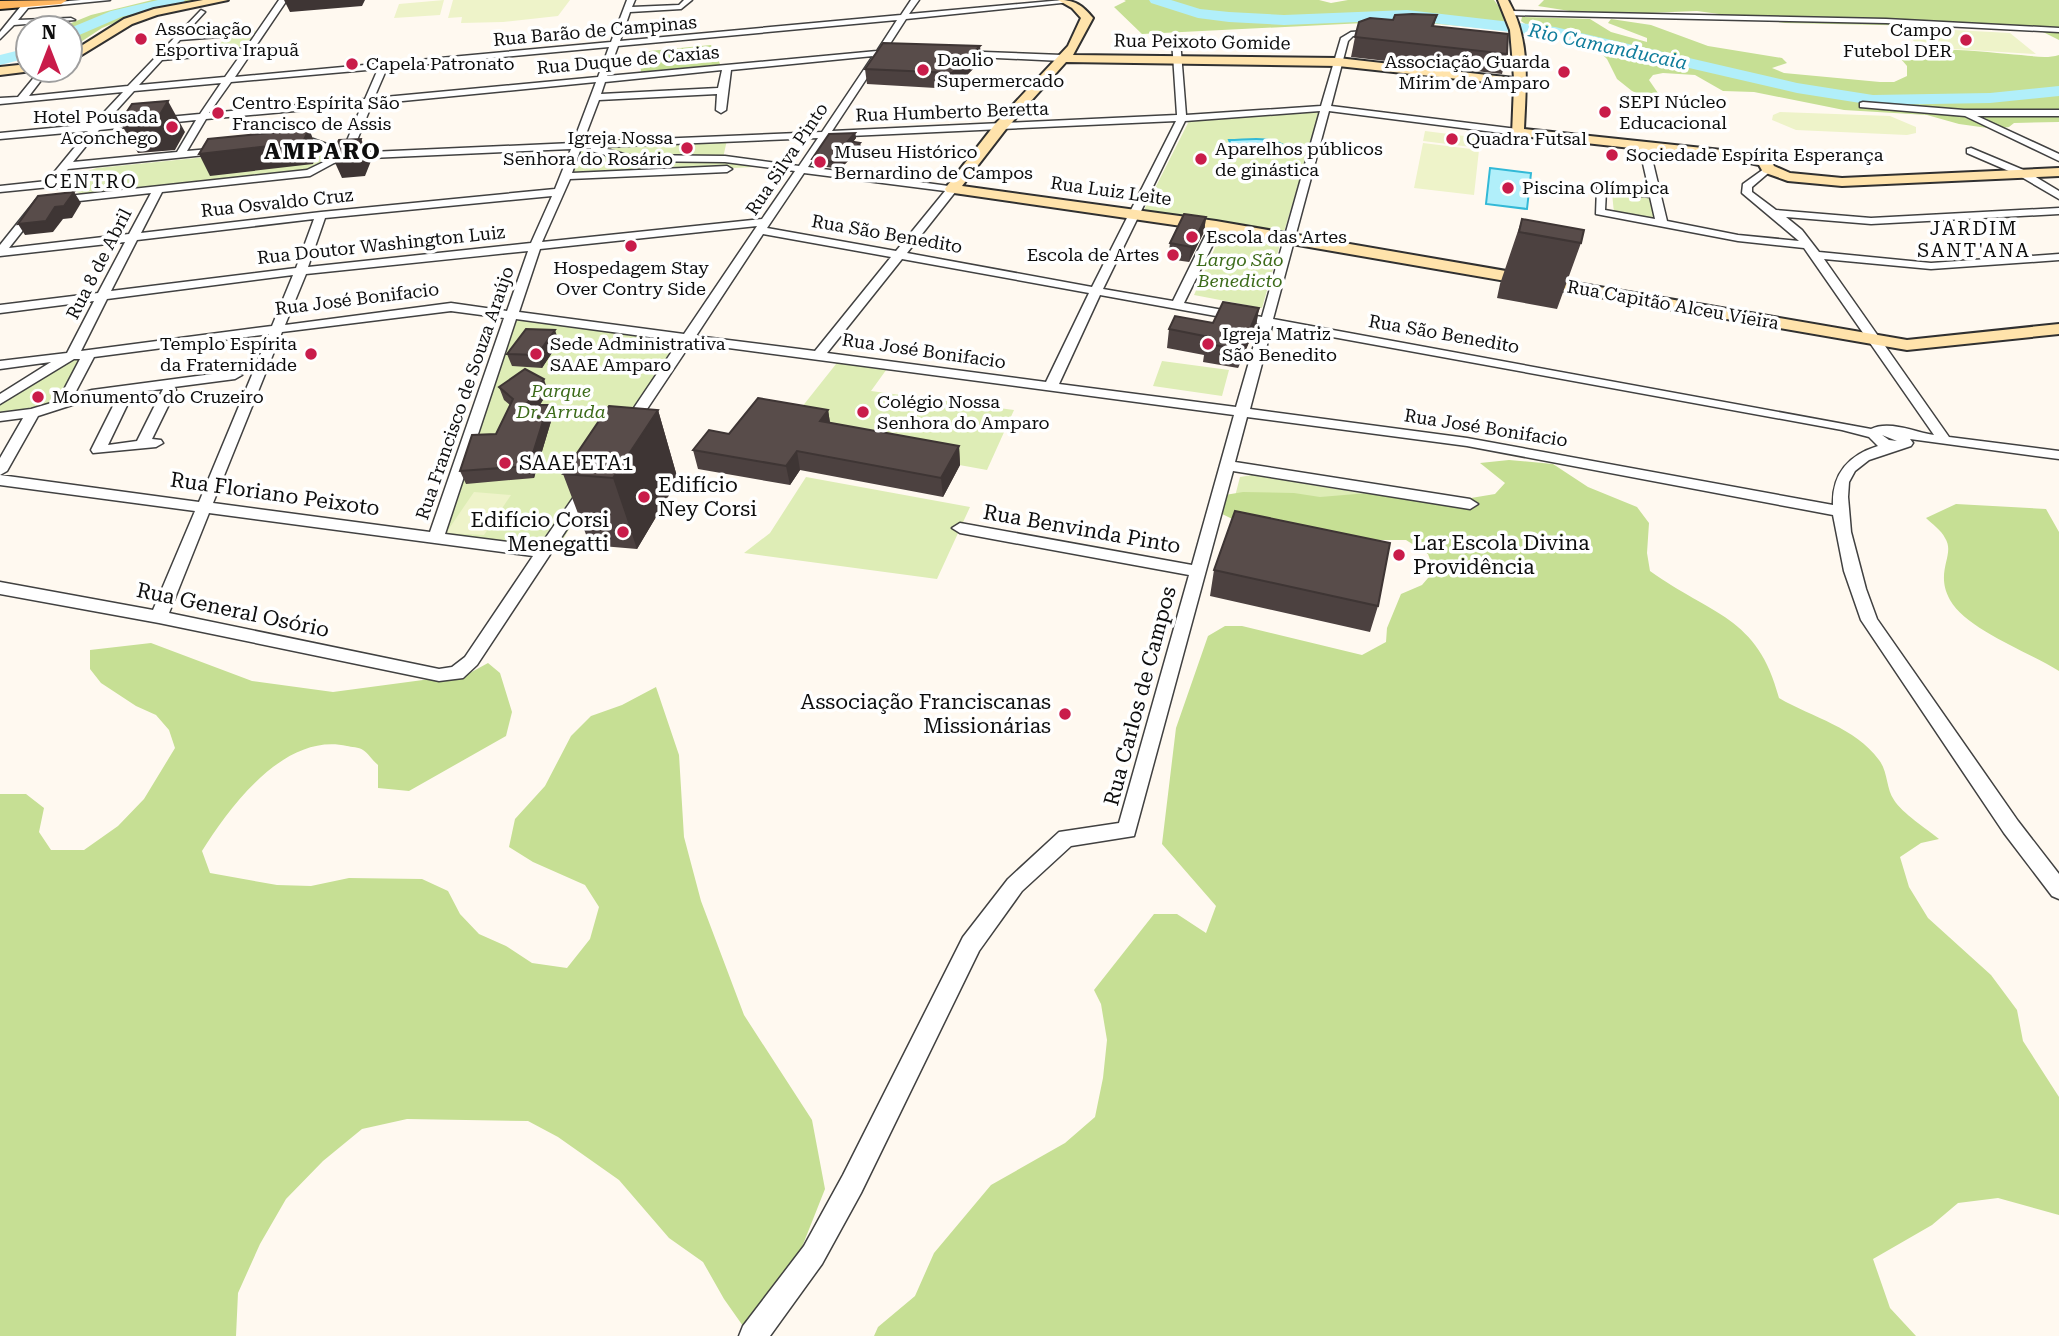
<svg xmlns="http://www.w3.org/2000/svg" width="2059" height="1336" viewBox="0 0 2059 1336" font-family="'Roboto Serif',serif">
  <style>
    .green { fill: #deedb6 }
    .forest { fill: #c6df94 }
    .pitch { fill: #eef3c9 }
    .water { fill: #b1effa; stroke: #32b9d7; stroke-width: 2 }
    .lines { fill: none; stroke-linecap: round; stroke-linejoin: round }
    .river { fill: #b1effa; fill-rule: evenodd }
    .street-casing { stroke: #414141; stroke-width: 3 }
    .secondary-casing { stroke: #303030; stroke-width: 4 }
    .primary-casing { stroke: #1f1f1f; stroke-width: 4 }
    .street { fill: #fff; fill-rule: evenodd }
    .secondary { fill: #ffe3ab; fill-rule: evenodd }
    .primary { fill: #ffb660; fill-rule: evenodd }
    .wall { fill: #4c4140 }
    .shaded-wall { fill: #3e3534 }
    .building { fill: #584c4a; stroke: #3e3534; stroke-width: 2 }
    .poi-dot { fill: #c91c4a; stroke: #fff; stroke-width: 2.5 }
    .labels { text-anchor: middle; stroke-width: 7; stroke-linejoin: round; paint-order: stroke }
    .far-poi-label { font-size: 18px; fill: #0e0e0e; stroke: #fff; text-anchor: start }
    .far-street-label { font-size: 18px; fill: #0e0e0e; stroke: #fff }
    .far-park-label { font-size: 18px; font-style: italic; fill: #3c6b1a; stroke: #fff }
    .far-water-label { font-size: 19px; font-style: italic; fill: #0e7c9b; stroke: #fff }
    .far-neighbourhood-label { font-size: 19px; letter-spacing: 2px; fill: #0e0e0e; stroke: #fff }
    .poi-label { font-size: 21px; fill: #0e0e0e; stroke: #fff; text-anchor: start }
    .street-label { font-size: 21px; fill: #0e0e0e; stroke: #fff }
    .far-district-label { font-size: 23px; font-weight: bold; letter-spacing: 2px; fill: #0e0e0e; stroke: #fff }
  </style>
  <rect width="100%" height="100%" fill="#fff9f0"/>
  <path class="green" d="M248,28L256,31L245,46L215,51L231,29Z
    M1320,112L1284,232L1143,212L1189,121Z
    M727,140L723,158L628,157L598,145Z
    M307,147L318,149L326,157L309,171L85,195L69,189L67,182L78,174L97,168Z
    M582,148L628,159H693L775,166L570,176Z
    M1612,193L1647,196L1650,198L1655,220L1614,213Z
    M1222,232L1281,241L1262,308L1194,295Z
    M511,317L686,339L554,554L438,537Z
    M81,358L61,403L0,416V401L73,359Z
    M840,359L889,366L871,391L1014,410L987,470L827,441L790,422Z
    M1162,361L1229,370L1222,396L1153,386Z
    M1252,475L1390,498L1233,504L1240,477Z
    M806,477L970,507L937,579L744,553L770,533Z"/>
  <path class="forest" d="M152,0H201L121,20L102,28L70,49V28H59L91,15Z
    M1124,0H1319L1331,3L1348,0H1494L1502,11L1506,30L1404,21L1142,34L1114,7L1126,1Z
    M1544,0H2059V40L2041,31L2022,28L1785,23L1697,11L1595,15L1538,6Z
    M1522,17L1590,19L1611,32L1647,42V38L1608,23L1611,19L1651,25L1708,46L1782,58L1787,63L1772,68L1784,73L1880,82H1894L1907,76V66L1901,59C1926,42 1990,53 2021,55C2034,56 2046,59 2059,55V122L2014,123L2009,127L1995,129L1959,124L1927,115L1844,110L1754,92L1723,91L1695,75L1663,73L1653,75L1649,80L1660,96L1654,101L1632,91L1617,79L1607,59L1582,35L1528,26L1521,21Z
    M711,45L721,66L641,72L639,52Z
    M1509,460L1553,464L1588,487L1637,507L1649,523L1647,553L1650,571C1711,615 1758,616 1779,698C1813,718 1855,727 1879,760C1888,771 1886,789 1894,800C1902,813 1927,829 1939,839L1921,843L1900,857L1909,887L1928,918L1991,975L2017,1010L2023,1041L2059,1097V1215L1998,1198L1958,1203L1932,1225L1873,1259L1890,1308L1916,1336H874L878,1327L915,1296L934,1253L991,1185L1065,1143L1095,1117L1103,1078L1107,1040L1101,1004L1094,990L1154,914H1177L1206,933L1216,906L1162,844L1176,728L1208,636L1225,626H1242L1362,655L1386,642L1387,628L1401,594L1422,585L1434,571L1428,554L1406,540H1380L1338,553L1261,533L1218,512L1219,496L1243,492L1294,493L1320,497L1393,491L1471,498L1495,494L1505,483L1480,463Z
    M1956,504L2046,509L2059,532V671C2029,652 1967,630 1950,600C1934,571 1956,555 1945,538C1941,530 1932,524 1926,518Z
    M151,643L252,681L333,692L468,674L488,663L500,673L512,712L506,736L409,791L378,788V765C373,761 368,753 363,750C359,747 351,747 347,746C285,732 230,806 202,851L210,873L277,885L311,886L349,878L422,879L448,891L460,914L479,934L506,946L532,963L567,968L590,939L599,907L585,885L533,862L509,847L515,819L545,786L571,736L591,716L622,705L656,687L679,755L684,837L701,901L744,1015L812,1120L825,1189L779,1305L750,1336L724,1299L703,1262L669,1238L619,1180L558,1137L528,1121L407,1119L362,1129L323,1161L286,1199L260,1244L238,1293L236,1336H0V794H26L44,808L39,832L51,850H84L118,826L144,799L175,748L169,730L156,715L136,706L101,683L90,669V650Z"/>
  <path class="pitch" d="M444,0L440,15L394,18L399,4Z
    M453,0H570L558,16L503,22L461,23L462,17L448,18Z
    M1899,27L2010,33L2036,54L1920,47Z
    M1780,112L1890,116L1916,127V133L1907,135L1796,130L1772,120L1773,115Z
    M1425,131L1480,138L1479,148L1423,141Z
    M1423,143L1479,150L1474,195L1414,188Z
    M474,492L511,495L484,535L446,533Z"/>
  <path class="water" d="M1229,140C1248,140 1271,135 1286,147L1278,154L1232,147Z
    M1490,168L1531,173L1527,209L1486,204Z"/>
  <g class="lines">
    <path class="river" d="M158,0H185L183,3L121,17L70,39V28L111,11Z
      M1149,0H1171L1200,9L1229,12L1284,15L1407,10L1555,27L1797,83L1873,95L1990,93L2059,86V96L1990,103L1873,105L1797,93L1555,37L1407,20L1284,25L1229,22L1198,18L1151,3Z
      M28,48V58L0,65V55Z"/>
    <g class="street-casing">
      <path id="street" d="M81,0H110L28,8L18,20L71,18L75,20L14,25L0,39V32L25,1L34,4Z
        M279,0H287L235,77L611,42L627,0H635L632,7L679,5L684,0H692L681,9L630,12L620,41L901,15L911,0H919L909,14L1063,0L1071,2L906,19L886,50L894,52L882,55L832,131L1177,115L1172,40L1176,38L1180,40L1186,115L1321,106L1341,38L1351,32L1380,30V34L1353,36L1348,41L1331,106L1517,129L1522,132L1517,135L1329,111L1273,319L1871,429C1889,420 1915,432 1934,435L1804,248L1738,241L1596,214L1597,187L1605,185L1649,190L1639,146L1644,143L1649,146L1667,221L1738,235L1799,241L1742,193L1743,184L1768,166L1773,169L1752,187V192L1776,210L1871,218L2059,208V214L1871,224L1786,217L1802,230L1819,252L1931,263L2059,254V260L1931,269L1824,259L1949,437L2059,451V459L1910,439L1913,443L1911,446L1869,460L1855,471L1849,482L1848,497L1851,532L1866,589L1877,619L2018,821L2059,874V899L2052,896L2004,833L1861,620L1844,571L1833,515L1467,446L1247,417L1235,462L1470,499L1478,504L1470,509L1233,471L1134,836L1071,846L1022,891L979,951L861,1193L822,1264L770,1336H739L743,1326L804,1246L843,1175L963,937L1008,879L1059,832L1119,823L1189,575L960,533L952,528L960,523L1192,565L1234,415L691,343L633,430L628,431L621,427L679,341L516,319L445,534L540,546L582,485L587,483L594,488L477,665L463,678L439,681L159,623L0,594V582L153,610L195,511L0,485V458L23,418L0,421V413L31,409L58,401L80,359H74L0,404V394L51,362L0,369V361L67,353L94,301L0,313V305L98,293L125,242L0,256V245L36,200L40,199L307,170L334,157L328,150L313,145L291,147L288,146V142L313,139L338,148L346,143L362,105L206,119L187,151L221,148L226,151L225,153L68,169L57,183L64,185V189L50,187L0,192V186L47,181L88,131L0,139V133L93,124L123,92L0,104V98L18,97L40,70H49L29,96L128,86L201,10L205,12L184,35L216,33L219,37L180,40L167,55L246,48ZM897,20L877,51L607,76L618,46ZM609,47L598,77L374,98L387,68ZM242,53L225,77L139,85L162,60ZM873,56L822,132L583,142L599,100L717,94L716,110L721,113L726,110L731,70ZM378,69L365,99L209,113L231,82ZM722,70L718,88L601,94L605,82ZM596,82L573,143L348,153L338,156L355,145L372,104ZM221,83L200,114L105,123L134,91ZM1320,111L1262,317L1184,303L1222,226L1216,223L1210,226L1173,301L1103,289L1185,121ZM196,120L177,152L73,162L99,130ZM1176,121L1092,287L907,253L956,191V187L808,167L828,137ZM818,138L799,166L725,156L627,155L600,147ZM581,148H591V151L627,161L725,162L795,171L762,219L542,242L570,179L727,172L732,169L727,166L572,173ZM571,149L555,189L321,212L141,233L162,192L310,176L334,163L348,159ZM804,173L945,191L896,251L767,228ZM1606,191L1650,197L1655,219L1605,210ZM151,193L129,234L9,248L43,205ZM552,196L531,243L308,267L325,218ZM314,219L296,268L111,291L137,240ZM757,226L684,334L519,312L540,249ZM763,234L891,257L815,351L696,336ZM528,251L507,311L451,303L285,325L306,274ZM902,259L1089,293L1046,382L827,353ZM293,275L272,326L81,351L107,299ZM1100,295L1260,324L1236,407L1059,384ZM451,311L504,318L430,532L213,503L282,332ZM1272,326L1842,430L1869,437L1878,446C1849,455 1832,473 1833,505L1467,438L1250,409ZM269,334L199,502L0,475L7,471L38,416L94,398L119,394L91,450L93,453L156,447L163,443L161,440L152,439L176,390L174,387L235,379L242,375L235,371L92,390L74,395L94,357ZM163,389L137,441L108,445L132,395L130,393ZM1882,435L1897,441L1889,440ZM209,513L533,556L465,657L452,667L439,669L169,613Z
        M1510,11L1886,19L2059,28V32L1886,23L1507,15Z
        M957,51L1062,55L1066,58L1062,61L954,56Z
        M1863,102L1964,110H2059V116H1977L2059,154V161L1965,116L1860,107V103Z
        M1971,148L2026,171L2059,191V199L2018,175L1967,153V149Z"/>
    </g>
    <g class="secondary-casing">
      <path id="secondary" d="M203,0H228L157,15L132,24L70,62V53L124,19L154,9Z
        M1058,0C1075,0 1082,5 1093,18L1073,55L1338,58L1514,78L1510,30L1498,0H1508C1531,40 1526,84 1524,129L1731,151L1770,159L1774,166L1790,173L1842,178L2059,168V176L1842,186L1788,181L1763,172L1759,165L1731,159L1512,135L1514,85L1338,66L1066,62L1006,129L962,186L1216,221L1907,340L2059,324V334L1907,350L1216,231L947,192L945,189L947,186L996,123L1068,46L1081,18L1072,8Z
        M28,64V70L32,71L0,75V67Z"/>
    </g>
    <g class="primary-casing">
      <path id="primary" d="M67,0L61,4L0,9V1Z"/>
    </g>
    <use href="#street" class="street"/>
    <use href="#secondary" class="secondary"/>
    <use href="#primary" class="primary"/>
  </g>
  <path class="wall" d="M1437,15L1434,26L1507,54L1502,74L1351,57L1355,37L1393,20Z
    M980,46L981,61L953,89L867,84L865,69Z
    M855,133L856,138L853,142L860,143L861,148L840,169L813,165L812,159Z
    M1206,217L1204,232L1189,262L1168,259L1170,243Z
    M1522,219L1581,243L1557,309L1497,298L1500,284Z
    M1259,308L1256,326L1238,368L1203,362L1204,355L1167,348L1169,329L1213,323Z
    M559,342L542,368L512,366L507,354Z
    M499,387L548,392L540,405L552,418L534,478L466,484L460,471L496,434L510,405L504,400Z
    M658,410L678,480L637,549L590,545L563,474Z
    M828,410L830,423L959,446L960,465L943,497L800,470L790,485L698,469L693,450L729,434Z
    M1214,570L1378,606L1370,632L1210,596Z"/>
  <path class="shaded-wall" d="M284,0H365L362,6L290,12Z
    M980,46L981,61L953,89L952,73Z
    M168,101L185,132L175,150L138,153L120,122Z
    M309,129L318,151L313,164L210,176L199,154Z
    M855,133L856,138L849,147L848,141Z
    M361,139L371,161L365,176L342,178L332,156Z
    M860,143L861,148L840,169L839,163Z
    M74,192L81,203L72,218L63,219L53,232L25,235L18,224Z
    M1206,217L1204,232L1189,262L1191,247Z
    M1259,308L1256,326L1238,368L1241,350Z
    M555,330L559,342L542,368L537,355Z
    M544,379L548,392L531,418L526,405Z
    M548,405L552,418L534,478L529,466Z
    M658,410L678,480L637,549L613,478Z
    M828,410L831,429L820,421Z
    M959,446L960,465L943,497L941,478Z
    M797,451L800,470L790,485L786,466Z"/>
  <path class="building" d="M1412,14L1437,15L1432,26L1508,34L1507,54L1355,37L1359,22L1370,18L1393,20L1395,15Z
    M883,43L980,46L952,73L865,69Z
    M168,101L158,118L120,122L132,104Z
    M309,129L303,142L199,154L208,139Z
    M855,133L848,141L860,143L839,163L812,159L829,134Z
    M361,139L356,154L332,156L339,140Z
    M74,192L64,206L55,207L46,221L18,224L38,196Z
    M1184,214L1206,217L1191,247L1170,243Z
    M1522,219L1584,230L1581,243L1519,232Z
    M1223,302L1259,308L1241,350L1205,343L1209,337L1169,329L1175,316L1213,323Z
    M526,329L555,330L537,355L507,354Z
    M525,369L544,379L526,405H548L529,466L460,471L472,435L496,434L513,399L499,387Z
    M758,398L828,410L820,421L959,446L941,478L797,451L786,466L693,450L709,430L729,434Z
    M609,406L658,410L613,478L563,474Z
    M1235,511L1390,543L1378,606L1214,570Z"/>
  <g class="poi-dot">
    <circle cx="141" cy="39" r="7"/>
    <circle cx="1966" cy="40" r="7"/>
    <circle cx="352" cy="64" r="7"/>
    <circle cx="923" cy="70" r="7"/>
    <circle cx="1564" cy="72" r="7"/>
    <circle cx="1605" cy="112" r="7"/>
    <circle cx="218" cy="113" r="7"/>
    <circle cx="172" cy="127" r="7"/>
    <circle cx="1452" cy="139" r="7"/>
    <circle cx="687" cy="148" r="7"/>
    <circle cx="1612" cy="155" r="7"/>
    <circle cx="1201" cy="159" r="7"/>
    <circle cx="820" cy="162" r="7"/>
    <circle cx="1508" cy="188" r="7"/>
    <circle cx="1192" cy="237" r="7"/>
    <circle cx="631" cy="246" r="7"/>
    <circle cx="1173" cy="255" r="7"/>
    <circle cx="1208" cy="344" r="7"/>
    <circle cx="311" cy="354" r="7"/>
    <circle cx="536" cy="354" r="7"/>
    <circle cx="38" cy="397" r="7"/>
    <circle cx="863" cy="412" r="7"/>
    <circle cx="505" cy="463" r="7"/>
    <circle cx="644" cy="497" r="7"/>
    <circle cx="623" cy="532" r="7"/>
    <circle cx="1399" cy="555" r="7"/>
    <circle cx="1065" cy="714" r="7"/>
  </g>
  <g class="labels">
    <g class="far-poi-label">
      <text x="155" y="35">Associação<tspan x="155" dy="21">Esportiva Irapuã</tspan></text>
      <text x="1952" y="36" text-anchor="end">Campo<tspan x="1952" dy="21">Futebol DER</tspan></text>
      <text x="937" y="66">Daolio<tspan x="937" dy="21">Supermercado</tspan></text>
      <text x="1550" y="68" text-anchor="end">Associação Guarda<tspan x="1550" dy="21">Mirim de Amparo</tspan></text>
      <text x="366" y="70">Capela Patronato</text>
      <text x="1619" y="108">SEPI Núcleo<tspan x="1619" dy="21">Educacional</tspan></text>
      <text x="232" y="109">Centro Espírita São<tspan x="232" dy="21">Francisco de Assis</tspan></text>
      <text x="158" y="123" text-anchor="end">Hotel Pousada<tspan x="158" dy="21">Aconchego</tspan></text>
      <text x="673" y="144" text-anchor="end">Igreja Nossa<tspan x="673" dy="21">Senhora do Rosário</tspan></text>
      <text x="1466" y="145">Quadra Futsal</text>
      <text x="1215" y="155">Aparelhos públicos<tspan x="1215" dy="21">de ginástica</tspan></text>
      <text x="834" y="158">Museu Histórico<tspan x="834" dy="21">Bernardino de Campos</tspan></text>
      <text x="1626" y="161">Sociedade Espírita Esperança</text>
      <text x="1522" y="194">Piscina Olímpica</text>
      <text x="1206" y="243">Escola das Artes</text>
      <text x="1159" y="261" text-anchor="end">Escola de Artes</text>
      <text x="631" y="274" text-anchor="middle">Hospedagem Stay<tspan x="631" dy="21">Over Contry Side</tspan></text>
      <text x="1222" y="340">Igreja Matriz<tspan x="1222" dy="21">São Benedito</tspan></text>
      <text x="297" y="350" text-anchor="end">Templo Espírita<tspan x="297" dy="21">da Fraternidade</tspan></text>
      <text x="550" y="350">Sede Administrativa<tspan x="550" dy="21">SAAE Amparo</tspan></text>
      <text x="52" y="403">Monumento do Cruzeiro</text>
      <text x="877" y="408">Colégio Nossa<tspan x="877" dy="21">Senhora do Amparo</tspan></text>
    </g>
    <g class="far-street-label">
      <text transform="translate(595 31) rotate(-5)" y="6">Rua Barão de Campinas</text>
      <text transform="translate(1202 42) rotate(1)" y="6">Rua Peixoto Gomide</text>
      <text transform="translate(628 60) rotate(-5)" y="6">Rua Duque de Caxias</text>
      <text transform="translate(952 112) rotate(-2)" y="6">Rua Humberto Beretta</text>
      <text transform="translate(787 159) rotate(-56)" y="6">Rua Silva Pinto</text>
      <text transform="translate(1111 191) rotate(8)" y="6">Rua Luiz Leite</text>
      <text transform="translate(277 203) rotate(-6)" y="6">Rua Osvaldo Cruz</text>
      <text transform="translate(887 234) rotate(10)" y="6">Rua São Benedito</text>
      <text transform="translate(381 245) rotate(-6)" y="6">Rua Doutor Washington Luiz</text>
      <text transform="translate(99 264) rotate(-63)" y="6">Rua 8 de Abril</text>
      <text transform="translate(357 299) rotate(-7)" y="6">Rua José Bonifacio</text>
      <text transform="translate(1673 305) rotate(10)" y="6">Rua Capitão Alceu Vieira</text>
      <text transform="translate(1444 334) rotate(10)" y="6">Rua São Benedito</text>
      <text transform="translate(924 351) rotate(8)" y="6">Rua José Bonifacio</text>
      <text transform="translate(465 393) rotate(-71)" y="6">Rua Francisco de Souza Araújo</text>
      <text transform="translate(1486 428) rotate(9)" y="6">Rua José Bonifacio</text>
    </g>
    <g class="far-park-label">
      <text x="1240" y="266">Largo São<tspan x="1240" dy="21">Benedicto</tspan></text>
      <text x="561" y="397">Parque<tspan x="561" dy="21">Dr. Arruda</tspan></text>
    </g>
    <g class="far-water-label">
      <text transform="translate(1608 46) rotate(12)" y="7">Rio Camanducaia</text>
    </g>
    <g class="far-neighbourhood-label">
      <text x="91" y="188">CENTRO</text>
      <text x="1974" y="235">JARDIM<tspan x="1974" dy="22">SANT'ANA</tspan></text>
    </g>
    <g class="poi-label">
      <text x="519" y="470">SAAE ETA1</text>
      <text x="658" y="492">Edifício<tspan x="658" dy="24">Ney Corsi</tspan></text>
      <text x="609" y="527" text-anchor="end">Edifício Corsi<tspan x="609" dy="24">Menegatti</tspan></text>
      <text x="1413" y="550">Lar Escola Divina<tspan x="1413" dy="24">Providência</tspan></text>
      <text x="1051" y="709" text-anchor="end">Associação Franciscanas<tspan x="1051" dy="24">Missionárias</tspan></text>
    </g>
    <g class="street-label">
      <text transform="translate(275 494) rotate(8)" y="7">Rua Floriano Peixoto</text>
      <text transform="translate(1082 529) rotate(10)" y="7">Rua Benvinda Pinto</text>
      <text transform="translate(233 610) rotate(12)" y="7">Rua General Osório</text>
      <text transform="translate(1140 696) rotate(-75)" y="7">Rua Carlos de Campos</text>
    </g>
    <g class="far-district-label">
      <text x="323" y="159">AMPARO</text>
    </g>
  </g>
  <g transform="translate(49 49)"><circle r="33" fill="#ffffff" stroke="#9f9f9f" stroke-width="2"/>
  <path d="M0-5L12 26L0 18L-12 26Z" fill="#c91c4a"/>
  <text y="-10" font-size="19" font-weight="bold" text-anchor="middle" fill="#0e0e0e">N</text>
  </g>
</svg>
